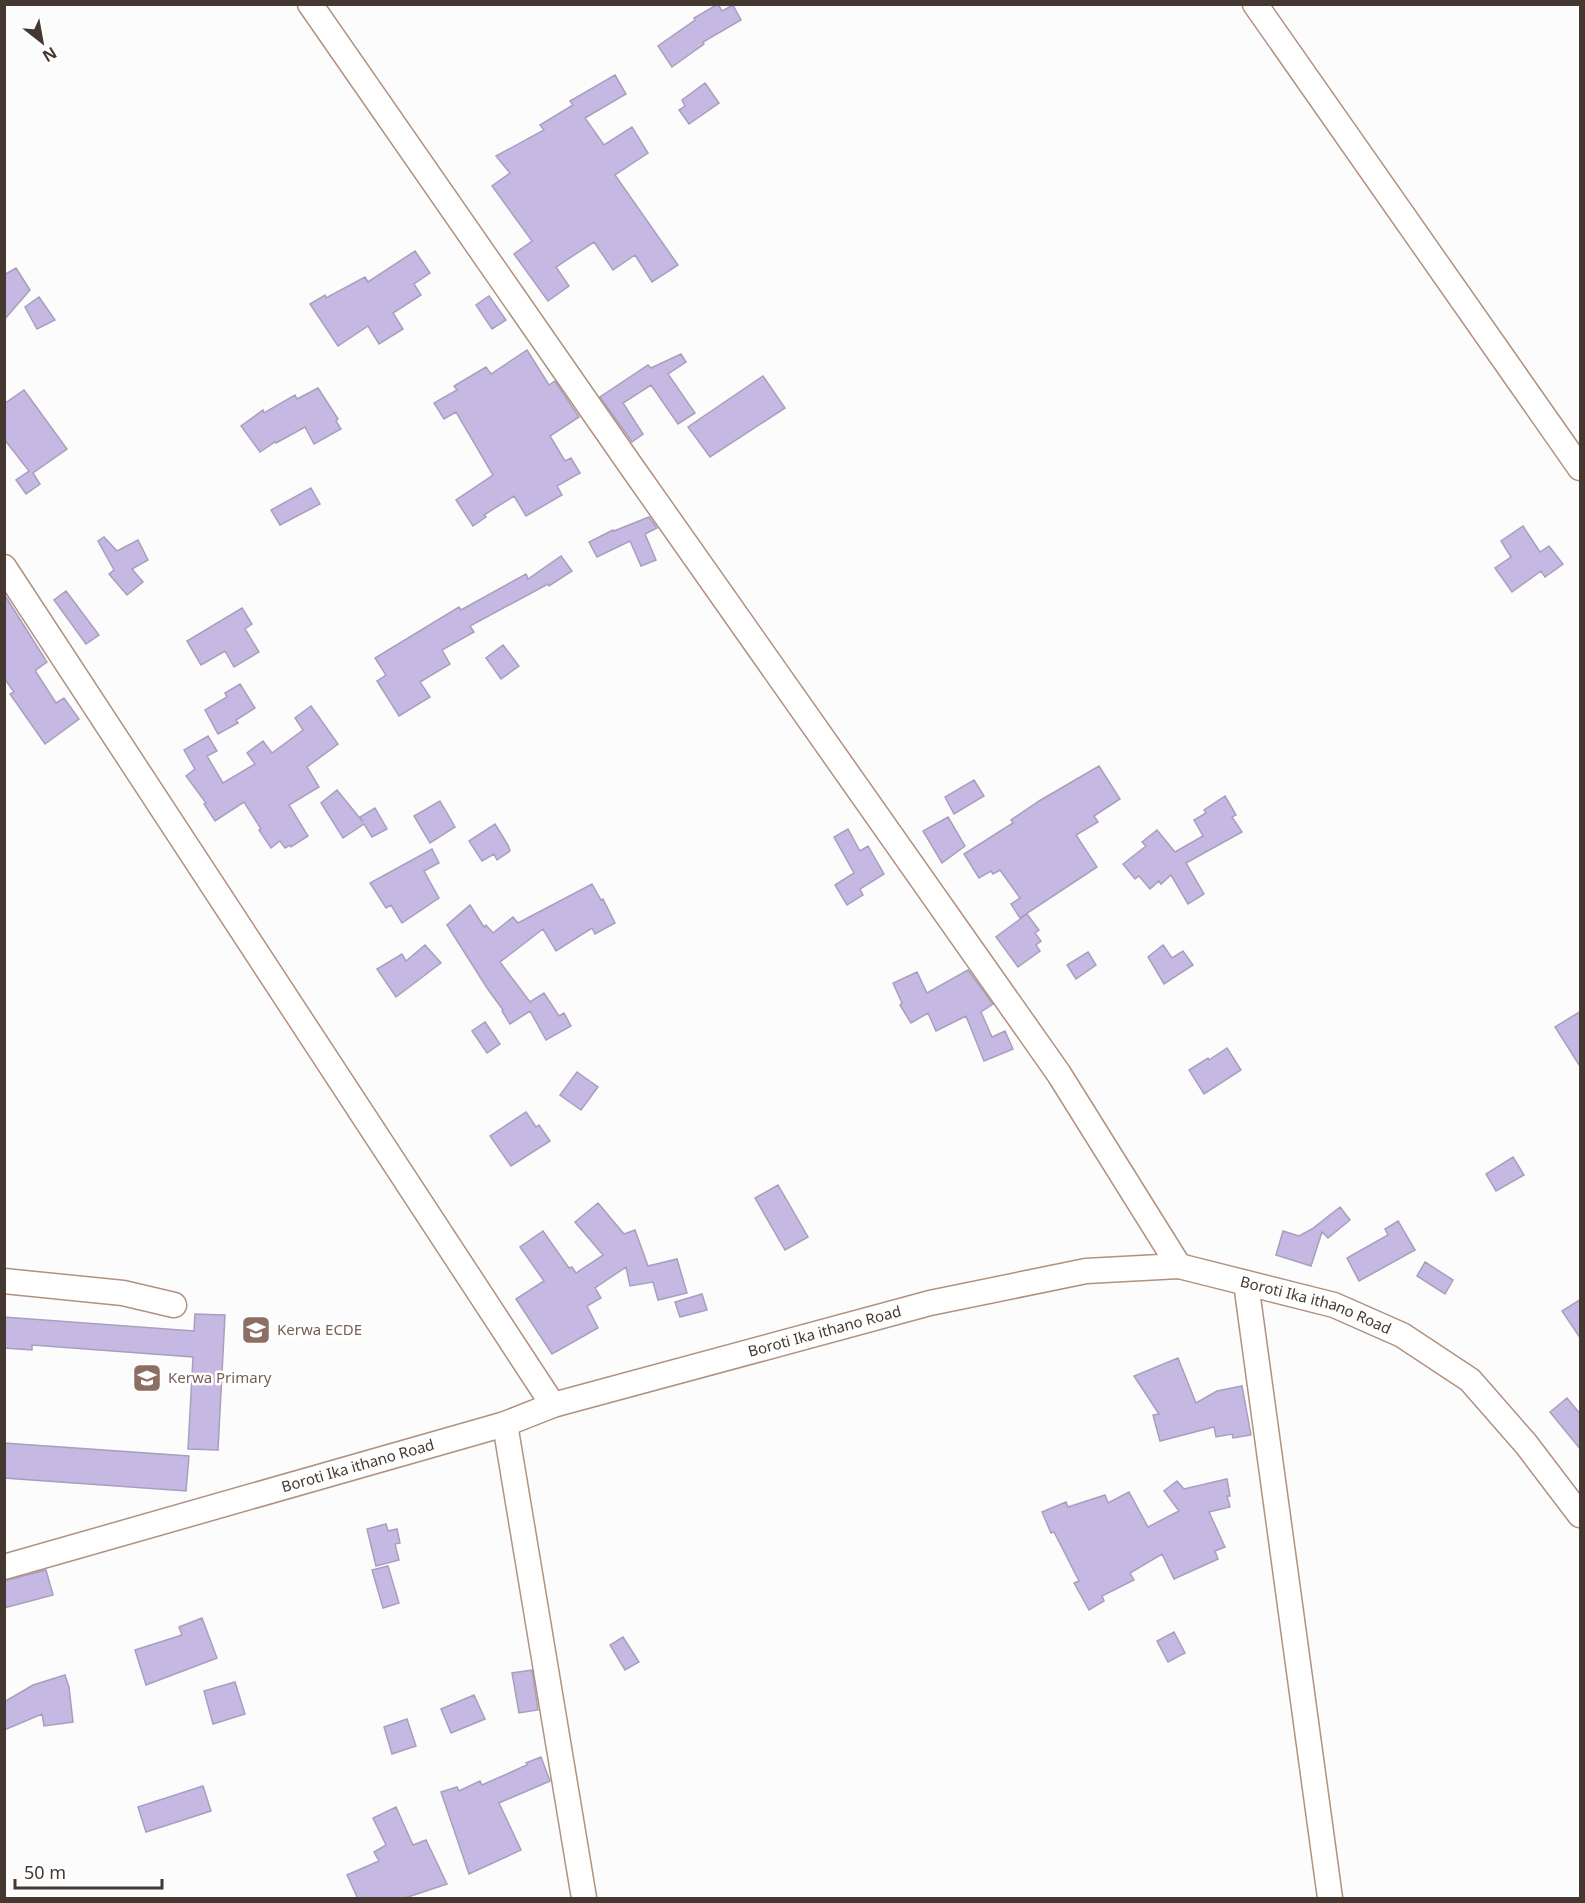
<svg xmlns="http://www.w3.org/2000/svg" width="1585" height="1903" viewBox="0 0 1585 1903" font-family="'Noto Sans',sans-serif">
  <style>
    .building { fill: #c5b8e3; stroke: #a89fbe; stroke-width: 1.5 }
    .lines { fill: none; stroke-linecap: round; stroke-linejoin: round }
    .minor-casing { stroke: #b1917f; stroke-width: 27 }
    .minor { stroke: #fff; stroke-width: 24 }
    .labels { text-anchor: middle; stroke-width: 5; stroke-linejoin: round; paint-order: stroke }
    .street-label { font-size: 15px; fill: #453830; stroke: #fff }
    .education-label { font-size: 15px; fill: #785e54; stroke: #fff; text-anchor: start }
  </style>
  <rect width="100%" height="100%" fill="#fcfcfc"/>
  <path class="building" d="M718,4L722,11L733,5L741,20L703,42L704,44L672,67L658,46L695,20L694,18Z
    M615,75L626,94L585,118L604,145L632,127L648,153L615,175L678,265L652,282L635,255L613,270L594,242L556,267L569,286L548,301L514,254L532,241L492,186L510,173L496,156L544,130L540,125L573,105L570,101Z
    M705,83L719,103L689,124L679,110L685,106L682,100Z
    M415,251L430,273L414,284L421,295L393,313L403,329L379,344L368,326L338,346L310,304L325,295L326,298L365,277L368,282Z
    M16,268L30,290L4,320V275Z
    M489,296L506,320L492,329L476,305Z
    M39,297L55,320L37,329L25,307Z
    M527,350L549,385L555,381L579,417L550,436L565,461L571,458L580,473L557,486L562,495L526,516L514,496L484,515L486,517L473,526L456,500L493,475L456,412L444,419L434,403L457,390L454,386L486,367L491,374Z
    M681,354L686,362L668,374L695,413L678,424L651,385L623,403L643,434L632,442L600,397L648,365L651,368Z
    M763,376L785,408L710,457L688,427Z
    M318,388L338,419L336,421L341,429L314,444L305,427L276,443L275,442L260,452L241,426L263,410L264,413L295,395L297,399Z
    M24,390L67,449L33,473L40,484L26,494L16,480L29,471L4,439V404Z
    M311,488L320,504L280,525L271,510Z
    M649,517L657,528L645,534L656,560L641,566L630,541L597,557L589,542L613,530L614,531Z
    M1523,526L1540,552L1549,546L1563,564L1545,577L1541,571L1512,592L1495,568L1511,557L1501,541Z
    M104,537L117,551L138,540L148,560L132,569L143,582L127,595L109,574L114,570L98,541Z
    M561,556L572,571L549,586L548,584L470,626L474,632L442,650L450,664L420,682L430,697L399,716L377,681L386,675L375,658L459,607L461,610L526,574L528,579Z
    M66,591L99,635L86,644L54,600Z
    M4,594L47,662L36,670V672L56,703L64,698L79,719L45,744L10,694L14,692L4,678Z
    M242,608L252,624L245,629L259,652L234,667L225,651L201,665L187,641Z
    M503,645L519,666L501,679L486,658Z
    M240,684L255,708L236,720L238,723L218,734L205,710L227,697L225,693Z
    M311,706L338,744L307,767L319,787L289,805L308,836L291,847L290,845L285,848L280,841L271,848L259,830L261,829L244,802L215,821L204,804L206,803L186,776L195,769L184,750L208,736L217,751L207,756L223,783L255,764L247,753L263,741L272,753L303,730L295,718Z
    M1099,766L1120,799L1094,816L1098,822L1076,835L1097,867L1020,918L1011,904L1020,898L1000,870L993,874L991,871L979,878L964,854L1013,823L1011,820L1039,801Z
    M974,780L984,796L954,814L945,797Z
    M337,790L363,822L360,817L375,808L387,829L372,837L364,824L343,838L321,803Z
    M1225,796L1236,815L1232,817L1242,832L1186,863L1204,894L1188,904L1171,875L1161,884L1159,881L1150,889L1139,876L1135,879L1123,864L1146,846L1142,842L1157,830L1175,852L1203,836L1194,820L1206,813L1204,810Z
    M440,801L455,827L430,843L414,816Z
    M948,817L965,846L942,863L923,831Z
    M495,824L508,845L510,851L497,860L494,854L482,861L469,841Z
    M848,829L860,851L868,846L884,874L860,889L863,895L847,905L835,885L854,873L834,837Z
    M432,849L439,863L424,871L439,898L402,923L391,905L386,908L370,883Z
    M592,884L601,900L603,899L615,923L595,934L592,928L556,951L543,929L500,962L530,1002L544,993L559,1016L564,1013L571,1026L546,1040L530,1011L510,1024L502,1011L503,1010L487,988L447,925L470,905L484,927L486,925L493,933L513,917L518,923Z
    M1027,914L1039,930L1035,933L1041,941L1036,945L1040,951L1018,967L996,937Z
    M425,945L441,963L396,997L377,969L402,954L406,961Z
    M1163,945L1172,958L1183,951L1193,965L1164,984L1148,957Z
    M1088,952L1096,965L1076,979L1067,965Z
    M968,970L993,1004L981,1012L992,1037L1005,1031L1013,1049L984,1061L966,1016L936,1031L928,1013L911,1023L900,1005L902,1003L893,983L917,972L927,993Z
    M1581,1011V1068L1555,1027Z
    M485,1022L500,1044L487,1053L472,1031Z
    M1227,1048L1241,1070L1204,1094L1189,1070L1208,1058L1209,1060Z
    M577,1072L598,1087L581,1110L560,1095Z
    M526,1112L536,1127L539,1125L550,1141L511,1166L490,1136Z
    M1513,1157L1524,1175L1496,1191L1486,1174Z
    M778,1185L808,1237L785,1250L755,1198Z
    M598,1203L624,1234L635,1230L648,1266L677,1259L687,1293L658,1300L653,1282L630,1286L626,1267L595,1288L601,1298L587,1306L598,1328L552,1354L516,1299L544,1281L520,1247L543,1231L569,1268L572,1267L576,1273L603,1255L575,1222Z
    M1340,1207L1350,1220L1328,1238L1322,1232L1311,1266L1276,1255L1283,1231L1299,1236L1312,1229Z
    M1398,1221L1415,1250L1359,1281L1347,1258L1388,1235L1385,1229Z
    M1425,1262L1453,1280L1445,1294L1417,1276Z
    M702,1294L707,1310L680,1317L675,1302Z
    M1581,1299V1339L1562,1311Z
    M195,1314L225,1315L218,1450L188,1449L193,1357L32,1345V1350L4,1348V1317L194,1331Z
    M1178,1358L1196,1403L1217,1391L1242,1386L1251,1435L1233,1438L1232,1434L1216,1437L1214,1427L1160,1441L1153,1415L1159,1414L1134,1376Z
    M1567,1398L1581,1415V1450L1550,1412Z
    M4,1443L189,1456L186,1491L4,1478Z
    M1227,1479L1230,1496H1227L1230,1507L1209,1512L1225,1547L1215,1551L1218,1559L1174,1579L1162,1554L1130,1573L1134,1580L1102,1596L1104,1601L1089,1610L1074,1583L1079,1581L1054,1532L1051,1533L1042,1512L1066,1502L1068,1507L1105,1495L1108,1503L1129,1492L1148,1527L1179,1511L1164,1491L1177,1481L1184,1489Z
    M386,1524L388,1531L397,1529L400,1543L395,1544L399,1560L376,1566L367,1529Z
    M388,1566L399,1603L383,1608L372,1570Z
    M46,1570L53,1595L4,1608V1581Z
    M202,1618L217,1658L146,1685L135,1650L182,1635L179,1627Z
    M1174,1632L1185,1653L1168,1662L1157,1641Z
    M623,1637L639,1662L625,1670L610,1645Z
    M532,1670L538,1710L519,1713L512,1673Z
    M65,1675L69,1687L73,1722L44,1726L42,1714L4,1730V1702L33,1685Z
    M235,1682L245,1714L213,1724L204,1691Z
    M474,1695L485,1719L451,1733L441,1709Z
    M407,1719L416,1746L392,1754L384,1727Z
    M541,1757L550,1781L499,1803L521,1850L469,1874L441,1792L457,1787L459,1791L480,1781L482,1785L527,1765L526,1763Z
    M203,1786L211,1811L146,1832L138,1807Z
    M396,1807L413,1845L426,1840L447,1884L402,1899H358L347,1875L379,1861L374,1852L386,1845L373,1818Z"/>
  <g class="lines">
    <g class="minor-casing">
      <g id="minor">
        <path d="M310,4L631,466L1059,1074L1179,1266"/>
        <path d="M1255,4L1580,468"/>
        <path d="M4,567L553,1405"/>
        <path d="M4,1281L123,1293L174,1305"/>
        <path d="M1246,1283L1330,1898"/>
        <path d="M505,1424L584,1898"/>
        <path id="s1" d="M4,1567L505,1424L553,1405L930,1303L1086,1271L1179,1266L1334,1305L1402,1335L1470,1380L1526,1444L1580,1515"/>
      </g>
    </g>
    <use href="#minor" class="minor"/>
  </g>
  <defs>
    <g id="school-square" transform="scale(1.5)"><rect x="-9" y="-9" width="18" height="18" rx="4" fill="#8d6e63" stroke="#fff"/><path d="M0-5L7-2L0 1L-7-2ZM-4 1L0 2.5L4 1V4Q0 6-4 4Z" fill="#fff"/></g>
  </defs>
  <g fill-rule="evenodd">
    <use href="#school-square" x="256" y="1330"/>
    <use href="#school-square" x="147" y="1378"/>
  </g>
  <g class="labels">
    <g class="street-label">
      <text dy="5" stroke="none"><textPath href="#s1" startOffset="1358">Boroti Ika ithano Road</textPath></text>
      <text dy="5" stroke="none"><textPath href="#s1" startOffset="854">Boroti Ika ithano Road</textPath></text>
      <text dy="5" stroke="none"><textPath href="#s1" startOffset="368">Boroti Ika ithano Road</textPath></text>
    </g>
    <g class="education-label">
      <text x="277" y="1335">Kerwa ECDE</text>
      <text x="168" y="1383">Kerwa Primary</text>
    </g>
  </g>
  <rect width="1585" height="1903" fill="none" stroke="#453830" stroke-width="12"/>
  <g transform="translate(42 42) rotate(149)" stroke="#ffffff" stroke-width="4.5" paint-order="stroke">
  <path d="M0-4.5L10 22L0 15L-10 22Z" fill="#453830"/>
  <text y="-9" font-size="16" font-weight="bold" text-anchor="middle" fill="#453830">N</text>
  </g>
  <path d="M15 1879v9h147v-9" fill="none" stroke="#453830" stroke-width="3"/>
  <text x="24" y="1879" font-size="18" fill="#453830" stroke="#ffffff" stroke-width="4.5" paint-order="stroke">50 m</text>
</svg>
